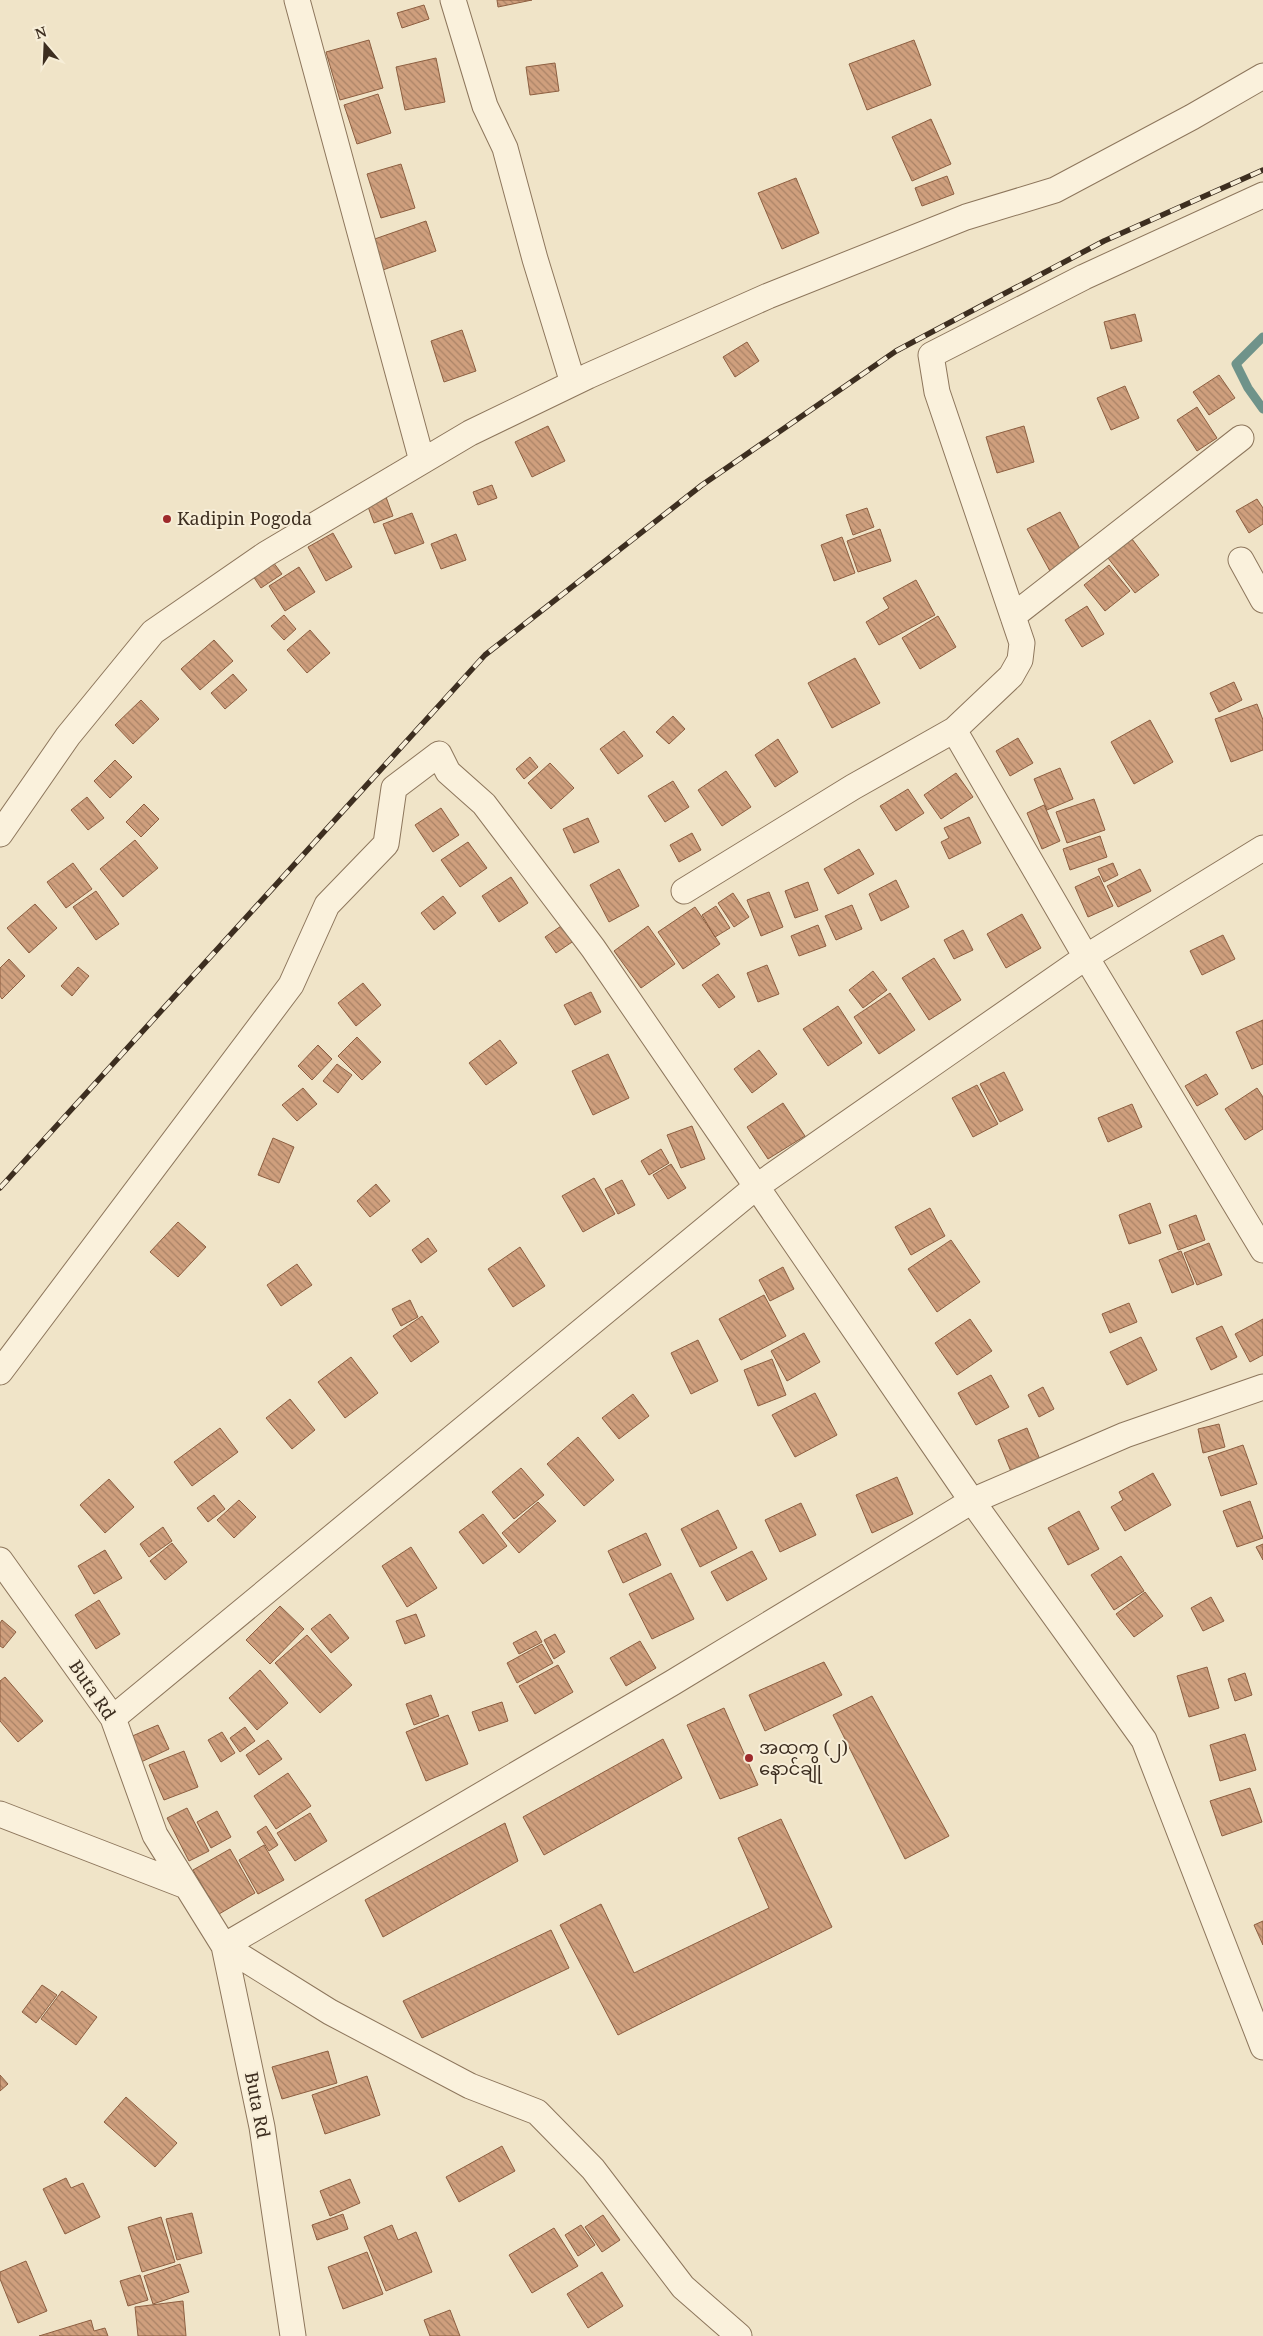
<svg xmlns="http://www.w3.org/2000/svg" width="1263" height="2336" viewBox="0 0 1263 2336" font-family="'Noto Serif','Noto Sans Myanmar',serif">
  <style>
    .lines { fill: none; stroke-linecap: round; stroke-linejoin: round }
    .stream { stroke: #6f938a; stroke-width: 9 }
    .building { fill: url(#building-back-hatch); stroke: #8d5f41 }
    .street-casing { stroke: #8d765c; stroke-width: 27 }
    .street { stroke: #faf1dc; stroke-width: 25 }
    .rail-casing { stroke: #3d2e20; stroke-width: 5.5 }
    .rail { stroke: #f7eed8; stroke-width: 4; stroke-dasharray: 11; stroke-linecap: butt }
    .poi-dot { fill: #9e2a2b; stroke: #f7eed8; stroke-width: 2 }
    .labels { text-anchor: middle; stroke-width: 4; stroke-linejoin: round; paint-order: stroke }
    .poi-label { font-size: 18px; fill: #3d2e20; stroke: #f7eed8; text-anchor: start }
    .street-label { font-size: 18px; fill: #3d2e20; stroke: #f7eed8 }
  </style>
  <defs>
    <pattern id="building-back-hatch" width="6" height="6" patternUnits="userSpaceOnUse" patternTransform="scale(1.25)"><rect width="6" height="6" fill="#cf9f7d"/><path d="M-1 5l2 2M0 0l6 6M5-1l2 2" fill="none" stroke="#a98266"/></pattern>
  </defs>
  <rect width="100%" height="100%" fill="#f0e4c8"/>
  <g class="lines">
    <path class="stream" d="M1263,337L1236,364L1248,388L1263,409"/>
  </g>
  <path class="building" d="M497,0H532L498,7Z
    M424,5L429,19L402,28L397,13Z
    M369,40L383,88L340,100L326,52Z
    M914,40L931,85L867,110L849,64Z
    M436,58L445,102L405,110L396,67Z
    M555,63L559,91L530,95L526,67Z
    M378,94L391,133L357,144L344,105Z
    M931,119L951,164L912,181L892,137Z
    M401,164L415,208L381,218L367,174Z
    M947,176L954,194L922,206L915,188Z
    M796,178L819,233L782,249L758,193Z
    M426,221L436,251L380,271L369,241Z
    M1135,314L1142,341L1111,349L1104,322Z
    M462,330L476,371L444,382L431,341Z
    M747,342L759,361L735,377L723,357Z
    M1219,375L1235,398L1209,415L1193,392Z
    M1125,386L1139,418L1111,430L1097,398Z
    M1197,407L1217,438L1197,451L1177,420Z
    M548,426L565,461L532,477L515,442Z
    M1024,426L1034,462L997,473L986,437Z
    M492,485L497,498L478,505L473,492Z
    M386,497L393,516L374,523L367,504Z
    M1257,499L1263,508V524L1249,533L1236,511Z
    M867,508L874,527L853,535L846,515Z
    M1060,512L1084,556L1051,573L1027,529Z
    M412,513L424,543L395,554L383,524Z
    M880,529L891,561L858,572L847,541Z
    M333,533L352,567L326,581L308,547Z
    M456,534L466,560L441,569L431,544Z
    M842,537L855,573L834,581L821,545Z
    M1132,539L1159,575L1135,593L1108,558Z
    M273,562L282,574L261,588L253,576Z
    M1109,565L1130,591L1105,611L1084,585Z
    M299,567L315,592L285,611L269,586Z
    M916,580L935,615L879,645L866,622L889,608L883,598Z
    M1087,606L1104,634L1082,647L1065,620Z
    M284,615L296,629L284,640L271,626Z
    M938,616L956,647L920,669L902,638Z
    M310,630L330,653L307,673L287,650Z
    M214,640L233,661L200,690L181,669Z
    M855,658L880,703L832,728L808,683Z
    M233,674L247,690L225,709L211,693Z
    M1234,682L1242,700L1219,712L1210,693Z
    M141,700L159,719L133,744L115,725Z
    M1257,704L1263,720V750L1231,762L1215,719Z
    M673,716L685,729L669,744L656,732Z
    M1150,720L1173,762L1134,784L1111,742Z
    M624,731L643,756L618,774L600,749Z
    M1018,738L1033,763L1010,776L996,751Z
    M778,739L798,772L775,787L755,755Z
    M530,757L538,767L524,779L516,769Z
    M115,760L132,777L110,798L94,781Z
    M550,763L574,788L551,809L528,783Z
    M1060,768L1073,799L1047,810L1034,779Z
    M726,771L751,807L722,826L698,790Z
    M956,773L973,797L941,819L924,795Z
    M673,781L689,807L665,822L648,796Z
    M908,789L924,813L896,831L880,806Z
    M87,797L104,818L88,830L71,810Z
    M1094,799L1105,830L1067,843L1056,812Z
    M144,804L159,819L141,837L126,822Z
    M1044,805L1060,841L1042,849L1027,813Z
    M441,808L459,835L433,852L415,825Z
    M969,817L981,843L949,859L941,842L949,838L944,828Z
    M588,818L599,842L574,853L563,829Z
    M692,833L701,850L679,862L670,845Z
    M1100,836L1107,857L1070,870L1063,849Z
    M135,840L158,868L123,897L100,869Z
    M468,842L487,868L460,887L441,860Z
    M859,849L874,874L838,894L824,869Z
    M73,863L92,889L66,908L47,882Z
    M1113,863L1118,875L1104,882L1098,869Z
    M619,869L639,906L609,922L590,885Z
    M1140,869L1151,891L1118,907L1107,886Z
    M1099,876L1113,906L1088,917L1075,887Z
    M511,877L528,903L499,922L482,896Z
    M896,880L909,907L881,921L869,894Z
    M808,882L818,910L795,918L785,891Z
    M96,891L119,924L96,940L73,907Z
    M769,892L783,927L761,936L747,900Z
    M733,893L749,917L734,927L718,903Z
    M443,896L456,913L434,930L421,913Z
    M35,904L57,928L29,953L7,928Z
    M852,905L862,929L836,940L825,916Z
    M716,906L730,928L715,937L702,915Z
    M695,907L720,944L683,969L658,932Z
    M1022,914L1041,948L1006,968L987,934Z
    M564,924L575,940L556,953L545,937Z
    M818,925L826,946L799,956L791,936Z
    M648,926L675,964L641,988L614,951Z
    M963,930L973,950L954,959L944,940Z
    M1223,935L1235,959L1202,975L1190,951Z
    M934,958L961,1000L929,1020L902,978Z
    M9,959L25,976L2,999L0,996V968Z
    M767,965L779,994L758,1002L747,973Z
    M78,967L89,976L72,996L61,986Z
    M873,971L887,990L863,1008L849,990Z
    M718,974L735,997L719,1008L702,985Z
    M363,983L381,1005L356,1026L338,1003Z
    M591,992L601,1012L575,1025L564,1005Z
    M890,993L915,1030L879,1054L854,1017Z
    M838,1006L862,1043L828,1066L803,1029Z
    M1263,1020V1064L1252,1069L1236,1032Z
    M357,1037L381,1062L362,1080L338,1056Z
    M500,1040L517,1063L486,1085L469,1063Z
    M318,1045L332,1059L312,1080L298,1066Z
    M759,1050L777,1074L752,1093L734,1069Z
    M608,1054L629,1098L593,1115L572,1071Z
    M337,1064L352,1075L338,1093L323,1081Z
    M1004,1072L1023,1110L1000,1122L980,1084Z
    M1206,1074L1218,1094L1197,1106L1185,1086Z
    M977,1085L998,1124L973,1137L952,1098Z
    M303,1088L317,1104L297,1121L282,1105Z
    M1257,1088L1263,1097V1129L1245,1140L1225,1109Z
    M783,1103L805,1136L768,1159L747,1127Z
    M1132,1104L1142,1127L1108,1142L1098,1118Z
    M692,1126L705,1159L681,1168L667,1135Z
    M273,1138L294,1147L279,1183L258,1175Z
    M661,1149L669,1163L649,1175L641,1161Z
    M671,1164L686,1188L668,1199L653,1175Z
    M594,1178L615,1214L583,1232L562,1196Z
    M622,1180L635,1205L618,1214L605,1189Z
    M376,1184L390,1201L370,1217L357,1201Z
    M1150,1203L1161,1233L1129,1244L1119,1215Z
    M930,1208L945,1236L911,1255L895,1227Z
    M1196,1215L1205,1240L1178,1250L1169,1225Z
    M178,1222L206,1247L178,1277L150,1252Z
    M428,1238L437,1251L421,1263L412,1250Z
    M951,1240L980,1282L937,1312L908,1269Z
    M1209,1243L1222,1275L1197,1285L1184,1253Z
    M520,1247L545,1286L513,1307L488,1269Z
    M1181,1251L1194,1284L1172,1293L1159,1260Z
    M297,1264L312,1285L281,1306L267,1285Z
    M783,1267L794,1289L770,1301L759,1280Z
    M764,1295L786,1336L741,1360L719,1319Z
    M410,1300L418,1317L401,1326L392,1309Z
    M1129,1303L1137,1322L1110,1333L1102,1314Z
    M422,1316L439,1342L411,1362L393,1336Z
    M970,1319L992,1351L957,1375L935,1343Z
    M1263,1319V1355L1250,1362L1235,1334Z
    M1222,1326L1237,1357L1211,1370L1196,1338Z
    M804,1333L820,1362L787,1381L771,1351Z
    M1141,1337L1157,1370L1127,1385L1110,1352Z
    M698,1340L718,1381L691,1394L671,1353Z
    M351,1357L378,1393L345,1418L318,1382Z
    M772,1359L786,1395L758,1406L744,1370Z
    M991,1375L1009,1407L976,1425L958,1393Z
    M1043,1387L1054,1409L1039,1417L1028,1395Z
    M815,1393L837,1435L795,1457L772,1415Z
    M633,1394L649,1416L619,1439L602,1418Z
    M290,1399L315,1430L292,1449L266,1418Z
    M1219,1424L1225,1447L1203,1453L1198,1429Z
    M220,1428L238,1452L192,1486L174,1462Z
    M1027,1428L1041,1462L1012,1474L998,1440Z
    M578,1437L614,1480L584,1506L547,1464Z
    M1243,1445L1257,1484L1221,1496L1208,1457Z
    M521,1468L544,1495L514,1519L492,1492Z
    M1153,1473L1171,1505L1125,1531L1111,1507L1123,1500L1119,1492Z
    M897,1477L913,1514L872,1533L856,1495Z
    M109,1479L134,1507L105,1533L80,1505Z
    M214,1495L225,1509L208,1522L197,1508Z
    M239,1500L256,1517L234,1538L217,1520Z
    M1250,1501L1263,1538L1237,1547L1223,1511Z
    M538,1502L556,1521L519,1553L502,1533Z
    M801,1503L816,1535L780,1552L765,1520Z
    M718,1510L737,1548L700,1567L681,1529Z
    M1079,1511L1099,1549L1068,1565L1048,1528Z
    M483,1514L507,1546L483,1564L459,1532Z
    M163,1527L172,1541L149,1557L140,1544Z
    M646,1533L661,1565L623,1583L608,1551Z
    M172,1543L187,1562L165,1580L150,1561Z
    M1263,1544V1560L1256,1547Z
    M411,1547L437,1588L407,1607L382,1566Z
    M105,1550L122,1578L94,1594L78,1566Z
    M752,1551L767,1579L727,1601L711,1572Z
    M1121,1556L1144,1591L1114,1610L1091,1575Z
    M671,1573L694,1619L652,1639L629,1594Z
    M1145,1592L1163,1616L1134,1637L1116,1614Z
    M1211,1597L1224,1621L1203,1631L1191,1608Z
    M99,1600L120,1634L96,1649L75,1615Z
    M280,1606L304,1629L270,1664L246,1640Z
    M330,1614L349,1638L331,1653L311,1629Z
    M416,1614L425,1636L405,1644L396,1621Z
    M2,1620L16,1632L3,1648L0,1646V1623Z
    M536,1631L542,1642L519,1654L513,1643Z
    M555,1634L565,1652L554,1659L544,1640Z
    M307,1635L352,1685L320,1713L275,1663Z
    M640,1641L656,1668L626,1686L610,1658Z
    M542,1644L553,1663L517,1683L507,1663Z
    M824,1662L842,1695L765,1731L749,1695Z
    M558,1665L573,1692L535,1714L519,1686Z
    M1207,1667L1219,1708L1189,1717L1177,1676Z
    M260,1670L288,1703L257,1730L229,1698Z
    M1245,1673L1252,1695L1235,1701L1228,1679Z
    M5,1677L43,1721L18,1742L0,1721V1681Z
    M431,1695L439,1716L414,1725L406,1704Z
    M872,1696L949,1836L905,1859L833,1715Z
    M502,1702L508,1721L479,1731L472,1712Z
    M724,1708L758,1785L720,1799L687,1725Z
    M448,1715L468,1764L426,1781L406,1732Z
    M158,1725L169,1749L141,1762L130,1737Z
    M245,1727L255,1741L240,1752L230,1738Z
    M222,1732L235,1753L221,1762L208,1740Z
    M1245,1734L1256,1770L1220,1781L1210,1745Z
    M663,1739L682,1778L544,1855L523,1817Z
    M268,1740L282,1759L259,1775L246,1755Z
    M184,1751L198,1787L164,1800L149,1765Z
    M288,1773L311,1806L276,1829L254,1796Z
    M1250,1788L1262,1822L1222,1836L1210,1801Z
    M187,1808L209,1851L189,1861L167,1818Z
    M217,1811L231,1837L211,1848L197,1822Z
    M310,1813L327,1841L295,1861L277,1833Z
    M781,1819L832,1927L618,2035L560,1925L601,1904L634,1973L769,1908L738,1838Z
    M505,1823L518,1861L383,1937L365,1900Z
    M266,1826L278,1845L269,1851L257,1832Z
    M264,1845L284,1880L258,1894L239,1860Z
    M230,1849L255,1893L219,1914L193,1870Z
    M1263,1921V1945L1254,1925Z
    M551,1930L569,1968L422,2038L403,2001Z
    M42,1985L57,1995L36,2023L22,2012Z
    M62,1991L97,2017L76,2045L41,2019Z
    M328,2051L337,2083L282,2099L272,2067Z
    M0,2075L8,2084L0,2091Z
    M367,2076L380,2115L325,2134L312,2095Z
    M126,2097L177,2143L155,2167L104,2122Z
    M502,2146L515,2171L459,2202L446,2177Z
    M66,2178L71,2188L83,2183L100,2217L65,2234L43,2189Z
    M350,2179L360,2203L330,2216L320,2191Z
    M192,2213L202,2253L177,2260L166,2219Z
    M343,2214L348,2229L317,2240L312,2225Z
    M603,2215L620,2240L602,2252L585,2227Z
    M161,2217L175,2262L142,2272L128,2227Z
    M392,2225L398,2240L416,2232L432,2272L386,2291L364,2237Z
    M581,2225L595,2245L578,2256L565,2235Z
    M554,2228L578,2266L532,2293L509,2255Z
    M367,2252L383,2294L343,2309L328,2267Z
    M26,2261L47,2311L18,2323L0,2279V2272Z
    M180,2264L189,2292L153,2304L144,2276Z
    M602,2272L623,2306L588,2328L567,2294Z
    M140,2275L148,2300L128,2306L120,2281Z
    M183,2301L186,2336H138L135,2307Z
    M450,2310L460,2336H430L424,2320Z
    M91,2320L94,2331L105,2328L108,2336H39Z"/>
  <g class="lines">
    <g class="street-casing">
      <path id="street" d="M297,0L422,461
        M453,0L485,106L505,148L535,259L573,383
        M1241,560L1263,600
        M1013,616L1241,438
        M954,730L1086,957L1263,1250
        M0,834L68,736L153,632L266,554L470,433L588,376L768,296L966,217L1055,190L1192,117L1263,76
        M684,891L853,787L954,730L1011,676L1020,660L1022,643L937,392L931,355L1084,277L1263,195
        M0,1372L291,985L327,905L386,844L394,788L439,754L448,772L484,804L593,948L972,1501L1144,1740L1263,2047
        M0,1560L113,1718L155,1835L224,1946L262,2127L293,2336
        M113,1718L756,1187L1086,957L1263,848
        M0,1814L186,1886
        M739,2336L683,2287L593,2169L537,2112L470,2086L330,2012L224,1946L672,1683L972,1501L1125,1435L1263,1387"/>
    </g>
    <use href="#street" class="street"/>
    <g class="rail-casing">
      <path id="rail" d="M0,1188L485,655L702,485L896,351L1104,241L1263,170"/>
    </g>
    <use href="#rail" class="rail"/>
  </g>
  <g class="poi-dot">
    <circle cx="167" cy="519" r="5"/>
    <circle cx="749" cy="1758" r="5"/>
  </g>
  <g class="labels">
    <g class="poi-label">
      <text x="177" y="525">Kadipin Pogoda</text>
      <text x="759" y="1754">အထက (၂)<tspan x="759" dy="21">နောင်ချို</tspan></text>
    </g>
    <g class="street-label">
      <text transform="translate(92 1690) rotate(56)" y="6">Buta Rd</text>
      <text transform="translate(257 2105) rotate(79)" y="6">Buta Rd</text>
    </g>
  </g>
  <g transform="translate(45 45) rotate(341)" stroke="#f7eed8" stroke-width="4" paint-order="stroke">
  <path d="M0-4L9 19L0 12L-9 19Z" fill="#3d2e20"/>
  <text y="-8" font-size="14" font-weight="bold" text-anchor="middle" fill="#3d2e20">N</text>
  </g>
</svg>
